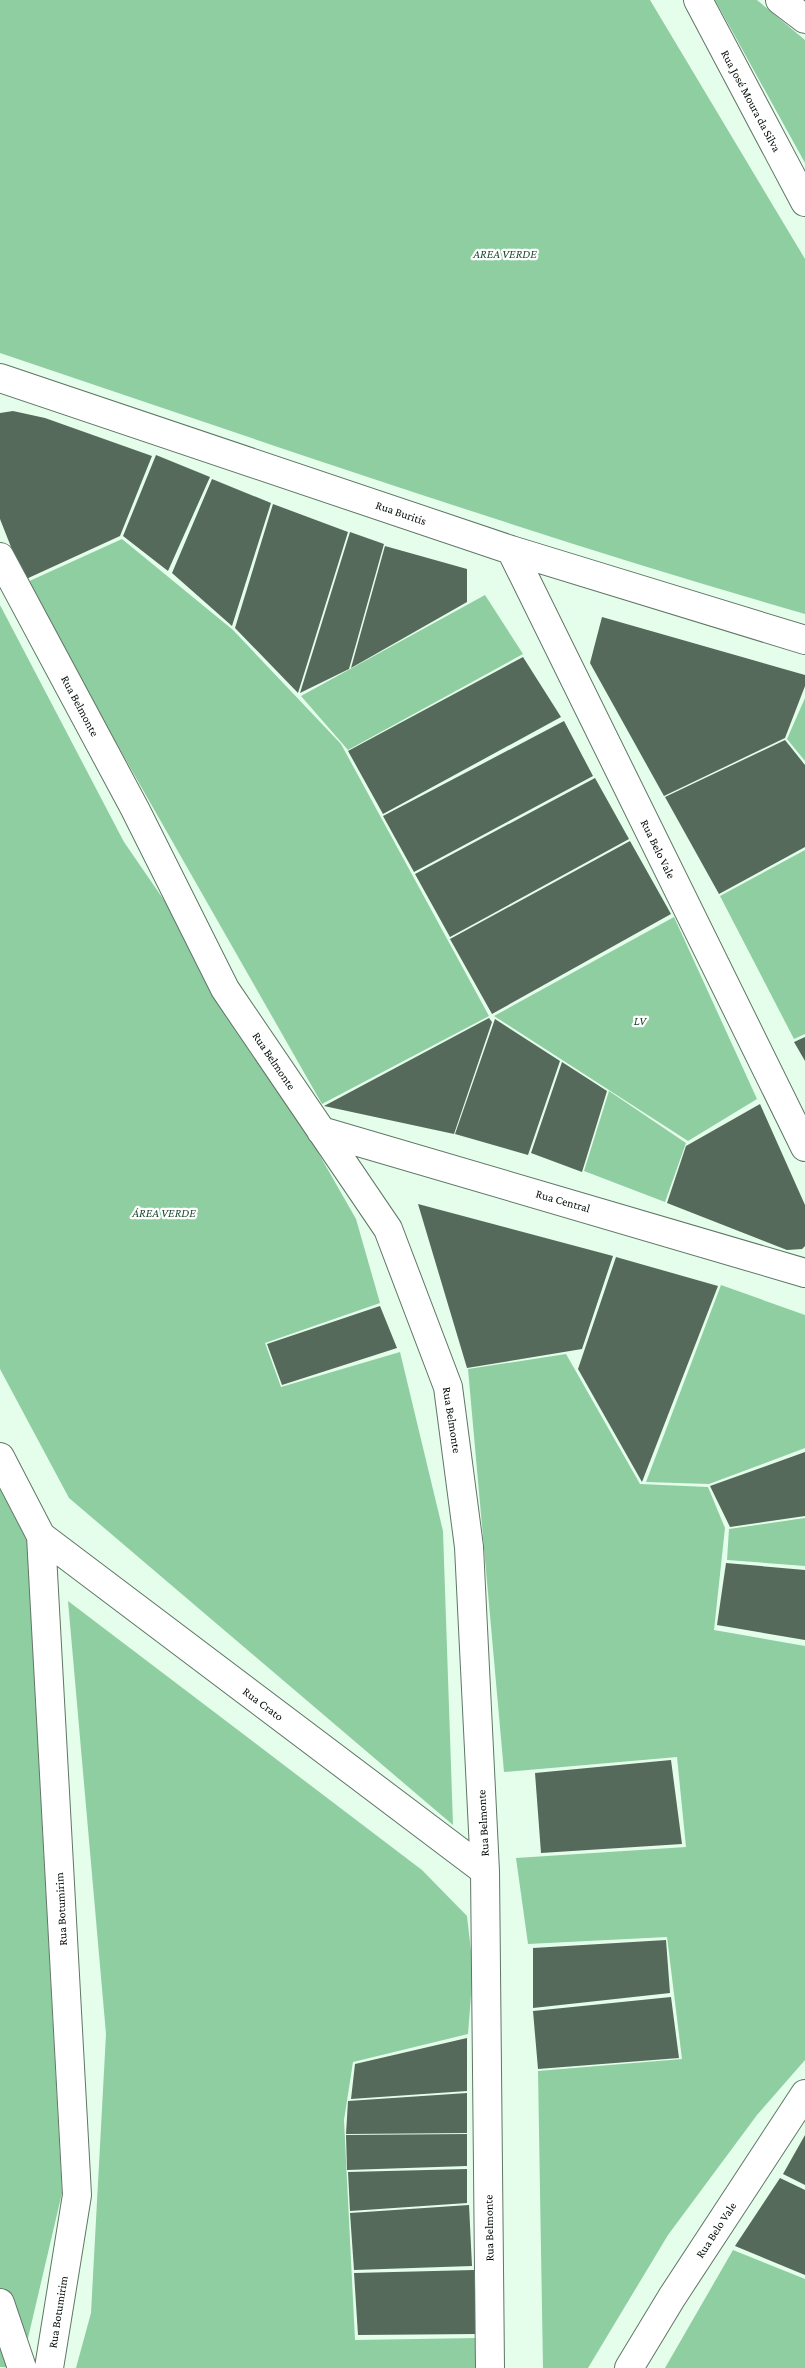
<svg xmlns="http://www.w3.org/2000/svg" width="805" height="2368" viewBox="0 0 805 2368" font-family="'Crimson Pro',serif">
  <style>
    .forest { fill: #8fcea1 }
    .building { fill: #556a5b }
    .lines { fill: none; stroke-linecap: round; stroke-linejoin: round }
    .minor-casing { stroke: #607666; stroke-width: 30 }
    .minor { stroke: #fff; stroke-width: 28 }
    .labels { text-anchor: middle; stroke-width: 4.5; stroke-linejoin: round; paint-order: stroke }
    .street-label { font-size: 12px; fill: #070f09; stroke: #fff }
    .park-label { font-size: 12px; font-style: italic; fill: #18472a; stroke: #fff }
  </style>
  <rect width="100%" height="100%" fill="#e5fdeb"/>
  <path class="forest" d="M0,0H650L805,259V614C534,536 267,443 0,353Z
    M715,0H757L805,40V163Z
    M122,539L233,630L341,744L489,1016L322,1104L25,583Z
    M485,595L523,654L348,750L301,696Z
    M0,605L124,842L225,989L356,1219L380,1303L265,1343L281,1387L400,1352L443,1531L453,1825L69,1498L0,1369Z
    M805,698V761L787,739Z
    M805,850V1034L794,1039L720,896Z
    M674,917L757,1099L688,1141L494,1016Z
    M609,1091L686,1143L665,1202L584,1171Z
    M721,1285L805,1315V1448L709,1484L646,1482Z
    M566,1354L640,1484L708,1487L725,1528L714,1630L805,1646V2060L757,2115L668,2235L588,2368H543L538,2071L682,2059L667,1937L528,1944L516,1858L686,1847L677,1757L504,1772L468,1369Z
    M0,1488L27,1541L62,2193L21,2368L0,2367Z
    M805,1518V1566L727,1560L729,1529Z
    M68,1601L422,1870L467,1916L473,1969L468,2034L353,2062L344,2120L355,2340L477,2338L479,2368H76L91,2313L106,2034Z
    M733,2250L805,2279V2368H665Z"/>
  <path class="building" d="M13,411L45,418L152,456L120,536L24,580L0,519V413Z
    M156,455L210,477L168,571L123,536Z
    M212,479L271,503L232,626L172,573Z
    M273,504L348,532L298,693L235,628Z
    M350,532L384,544L349,669L300,693Z
    M385,546L467,569V602L351,668Z
    M602,617L805,675V686L785,738L664,796L590,663Z
    M523,657L561,717L383,814L348,751Z
    M564,721L593,776L414,872L383,816Z
    M785,740L805,765V847L719,894L665,797Z
    M595,778L629,839L450,937L415,874Z
    M630,841L671,914L492,1014L450,939Z
    M489,1018L492,1022L454,1134L324,1106Z
    M495,1019L560,1061L528,1155L455,1134Z
    M805,1037V1061L794,1042Z
    M562,1062L607,1091L582,1172L531,1153Z
    M760,1104L805,1205V1246L802,1249L787,1250L667,1203L686,1146Z
    M418,1204L613,1256L582,1349L467,1368Z
    M616,1257L718,1286L642,1482L578,1369Z
    M380,1306L397,1348L282,1385L267,1344Z
    M805,1452V1516L730,1527L710,1486Z
    M726,1563L805,1570V1640L717,1625Z
    M671,1760L682,1844L541,1853L535,1773Z
    M666,1940L670,1993L533,2008V1948Z
    M671,1997L679,2058L538,2069L533,2011Z
    M467,2038V2091L351,2099L355,2064Z
    M467,2093V2133L346,2134L348,2101Z
    M467,2134V2166L347,2170L346,2135Z
    M805,2135V2185L783,2174Z
    M467,2169V2203L350,2211L348,2172Z
    M780,2178L805,2190V2275L735,2246Z
    M469,2205L472,2266L354,2270L350,2213Z
    M474,2270L477,2334L358,2335L354,2273Z"/>
  <g class="lines">
    <g class="minor-casing">
      <path id="minor" d="M698,0L805,202
        M780,0L805,19
        M0,378L511,550L805,640
        M511,550L805,1147
        M0,557L135,809L225,989L388,1229L448,1387L469,1547L485,1871L490,2368
        M321,1131L805,1273
        M0,1457L41,1536L77,2195L49,2368
        M41,1536L485,1871
        M0,2303L22,2368
        M629,2368L672,2297L805,2094"/>
    </g>
    <use href="#minor" class="minor"/>
  </g>
  <g class="labels">
    <g class="street-label">
      <text transform="translate(751 101) rotate(62)" y="4">Rua José Moura da Silva</text>
      <text transform="translate(401 513) rotate(19)" y="4">Rua Buritis</text>
      <text transform="translate(80 706) rotate(62)" y="4">Rua Belmonte</text>
      <text transform="translate(658 849) rotate(64)" y="4">Rua Belo Vale</text>
      <text transform="translate(274 1061) rotate(56)" y="4">Rua Belmonte</text>
      <text transform="translate(563 1201) rotate(16)" y="4">Rua Central</text>
      <text transform="translate(452 1420) rotate(81)" y="4">Rua Belmonte</text>
      <text transform="translate(263 1704) rotate(37)" y="4">Rua Crato</text>
      <text transform="translate(483 1823) rotate(-93)" y="4">Rua Belmonte</text>
      <text transform="translate(61 1909) rotate(-93)" y="4">Rua Botumirim</text>
      <text transform="translate(489 2228) rotate(-91)" y="4">Rua Belmonte</text>
      <text transform="translate(716 2230) rotate(-57)" y="4">Rua Belo Vale</text>
      <text transform="translate(58 2312) rotate(-81)" y="4">Rua Botumirim</text>
    </g>
    <g class="park-label">
      <text x="505" y="258">AREA VERDE</text>
      <text x="640" y="1025">LV</text>
      <text x="164" y="1217">ÁREA VERDE</text>
    </g>
  </g>
</svg>
